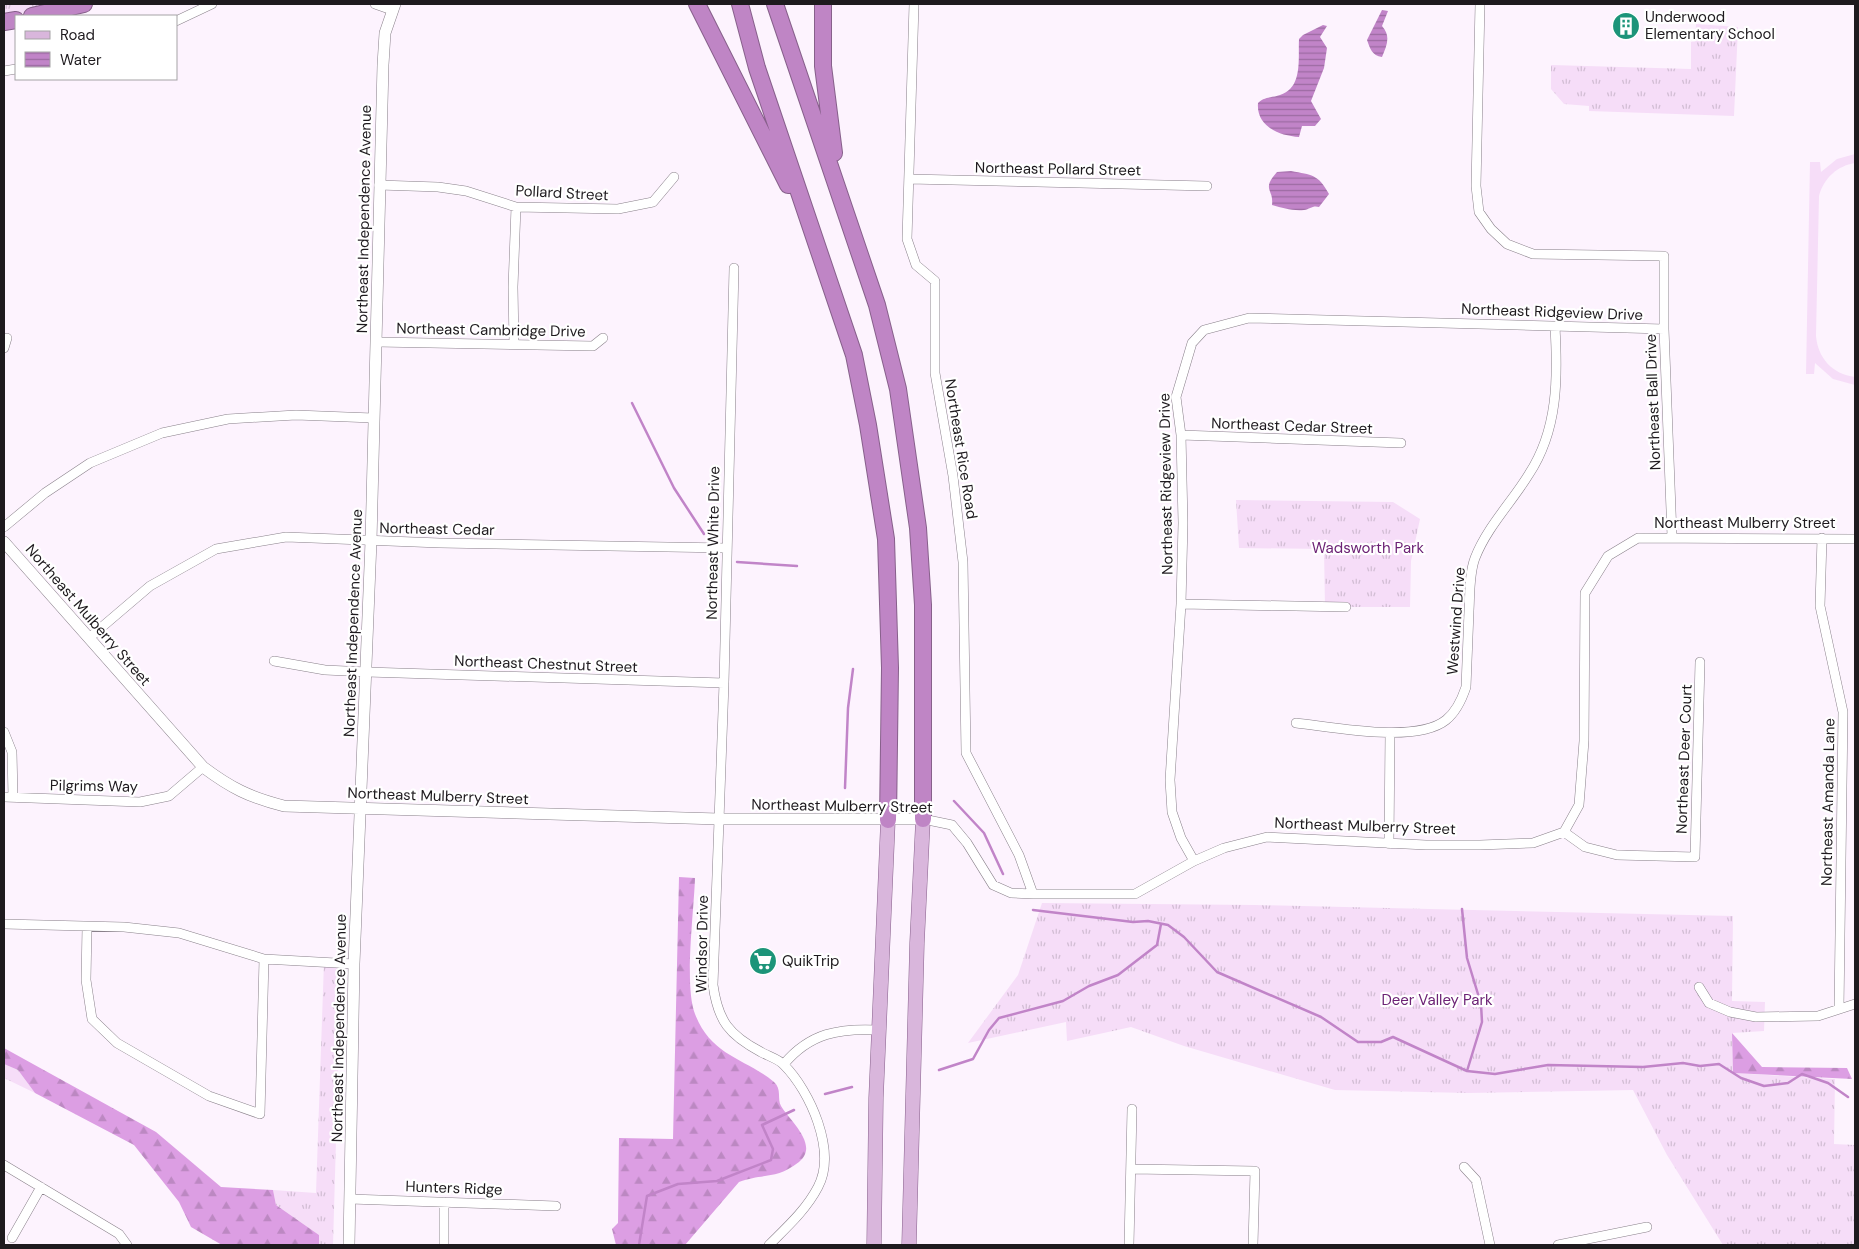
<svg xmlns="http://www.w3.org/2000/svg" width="1859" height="1249" viewBox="0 0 1859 1249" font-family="'DM Sans',sans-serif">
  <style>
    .grass { fill: url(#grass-tufts) }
    .forest { fill: url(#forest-firs) }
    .garden { fill: #f6ddf8 }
    .water { fill: url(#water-rules) }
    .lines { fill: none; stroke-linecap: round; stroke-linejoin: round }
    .stream { stroke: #c184c8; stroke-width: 2.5 }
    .minor-casing { stroke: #89808a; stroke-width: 10 }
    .tertiary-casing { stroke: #89808a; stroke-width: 12 }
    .primary-casing { stroke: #87608b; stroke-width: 15 }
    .motorway-casing { stroke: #87608b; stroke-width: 18 }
    .minor { stroke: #fff; stroke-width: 9 }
    .tertiary { stroke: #fff; stroke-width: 11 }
    .primary { stroke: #d9b6dc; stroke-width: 14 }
    .motorway { stroke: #bf85c5; stroke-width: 16 }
    .labels { text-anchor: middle; stroke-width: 4.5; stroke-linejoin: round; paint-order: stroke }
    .poi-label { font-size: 15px; fill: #1e1a1e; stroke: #fff; text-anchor: start }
    .street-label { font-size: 15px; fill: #1e1a1e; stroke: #fff }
    .park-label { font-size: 15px; fill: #6c2275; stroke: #fff }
  </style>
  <defs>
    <pattern id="grass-tufts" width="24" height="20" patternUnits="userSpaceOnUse" patternTransform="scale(1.25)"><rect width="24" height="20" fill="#f6ddf8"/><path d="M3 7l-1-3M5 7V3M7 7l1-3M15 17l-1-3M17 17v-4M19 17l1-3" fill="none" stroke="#d2bdd4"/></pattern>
    <pattern id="forest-firs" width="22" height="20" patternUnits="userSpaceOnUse" patternTransform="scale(1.25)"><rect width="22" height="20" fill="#dc9ee3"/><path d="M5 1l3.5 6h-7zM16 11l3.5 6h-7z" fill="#bc88c2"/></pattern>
    <pattern id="water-rules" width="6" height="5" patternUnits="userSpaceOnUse" patternTransform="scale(1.25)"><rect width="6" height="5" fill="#c184c8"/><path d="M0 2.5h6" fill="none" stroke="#9c6ba2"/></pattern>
  </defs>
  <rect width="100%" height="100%" fill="#fdf3fe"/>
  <path class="grass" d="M4,4H66L4,17Z
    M1696,24L1738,27L1734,116L1589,111V106L1564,104L1551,89V65L1691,69V42L1695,41Z
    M1236,500L1393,502L1420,519L1411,561L1410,607H1325L1324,549L1239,548Z
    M1042,903L1255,905L1733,916L1732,1001L1765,1002L1764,1031L1732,1033L1733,1073L1835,1079L1834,1144L1855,1145V1245H1723L1667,1155L1633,1090L1468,1093L1335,1090L1184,1046L1131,1027L1067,1041L1066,1022L968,1043L1018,975Z
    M324,962L341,966L333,1245H319V1235L276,1205L273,1190L316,1193Z
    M4,1064L18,1070L35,1093L4,1078Z"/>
  <path class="forest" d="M679,877L695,878C694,911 684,986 695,1014C711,1056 745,1058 774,1082C782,1089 777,1099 781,1106C789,1120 820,1145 799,1162C776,1180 763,1173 739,1182L685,1245H616L612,1229L618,1223L619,1138L673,1139Z
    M1732,1033L1762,1067L1847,1068L1852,1079L1733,1073Z
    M4,1048L156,1132L221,1187L273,1190L276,1205L319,1235V1245H222L191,1227L179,1202L134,1145L35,1093L18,1070L4,1064Z"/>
  <path class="garden" d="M1855,154V163C1837,166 1824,178 1819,196L1816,336C1818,358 1832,374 1855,377V385L1833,379L1815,363L1814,374H1806L1810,162H1820L1821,172L1837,159Z"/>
  <path class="water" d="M1382,10L1388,11L1382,26C1391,36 1387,45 1382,57C1372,56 1370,48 1367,40Z
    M1323,25L1327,26L1320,37L1327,48L1324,68L1311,101L1321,119L1315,126H1302L1299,137C1279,136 1256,126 1258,103C1265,96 1272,98 1280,95C1303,88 1298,59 1299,39L1303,35Z
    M1291,171C1312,175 1318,174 1329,194L1319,207C1313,205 1310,209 1304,210C1292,211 1283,208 1272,205C1274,189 1261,190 1277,172Z"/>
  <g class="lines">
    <path class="stream" d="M632,403L674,488L704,534
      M737,562L797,566
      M845,788L848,708L853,669
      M954,801L984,833L1003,874
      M1462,909L1467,958L1481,1004L1482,1022L1467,1071
      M1033,910L1133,922L1148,921L1168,925L1184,937L1217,972L1321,1017L1358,1042H1381L1393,1037L1467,1071L1495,1074L1548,1065L1643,1067L1683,1063L1700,1066L1719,1064L1741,1078L1764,1086L1788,1083L1802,1074L1828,1083L1848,1097
      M939,1070L973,1059L989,1030L999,1018L1063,1001L1089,986L1118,975L1157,945L1161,924
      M825,1094L852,1087
      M639,1245L647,1196L678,1184L717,1181L771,1160L773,1149L762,1125L794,1110"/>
    <g class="minor-casing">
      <path id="minor" d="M375,4L392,10
        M914,4L907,239L916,265L935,281V373L953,476L963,562L966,753L1019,855L1033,894
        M1480,4L1476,186L1479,212L1491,229L1507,244L1533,254L1664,256V329L1672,536
        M176,21L212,4
        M4,71L16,69
        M909,179L1207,186
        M379,185L438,187L466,191L516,207L618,209L653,202L674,177
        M734,268L724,683L713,985C718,1021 729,1035 761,1052C768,1056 779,1059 784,1065C810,1091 837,1151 818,1187C806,1210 787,1227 769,1245
        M377,342L593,346L603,338
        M514,344L513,287L516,207
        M4,348L7,338
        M1181,435L1401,443
        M4,527L45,493L90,463L162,433L228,419L296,415L373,418
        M1822,538L1820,606L1843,712L1839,1009
        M1181,604L1346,607
        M89,638L150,586L216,549L286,537L440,543L726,548
        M274,661L325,670L367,672L724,683
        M1296,723C1333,727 1416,744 1446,720C1456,712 1462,699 1466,687C1467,662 1468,636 1469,611C1470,594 1469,574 1475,558C1487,527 1512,502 1529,474C1558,430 1558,378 1555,327
        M4,732L12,752L13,797
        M4,797L140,802L169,796L203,767
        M923,819L952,825L967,843L993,885L1011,893L1033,894H1135L1194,861L1224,848L1267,837L1426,845H1480L1533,843L1564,832L1579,805L1584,741L1585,593L1608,556L1638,538L1855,539
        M1564,832L1585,847L1617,855L1695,857L1700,662
        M1389,844L1390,733
        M1194,861L1181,838L1172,812L1170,780L1181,604L1183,523L1181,435L1176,397L1192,343L1204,330L1249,318L1664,329
        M4,924L124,927L179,933L264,959L354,964
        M87,927L86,980L92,1019L117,1043L209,1096L260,1114L264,959
        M1699,987L1709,1003L1730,1012L1756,1017L1818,1016L1855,1004
        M784,1064C810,1033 839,1028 878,1030
        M4,1165L119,1234L127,1245
        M1464,1167L1476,1180L1490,1245
        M1132,1169L1255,1171L1253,1245
        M350,1199L556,1206
        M12,1238L41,1187
        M444,1245V1202
        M1129,1245L1132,1109
        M1558,1245L1647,1227"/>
    </g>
    <g class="tertiary-casing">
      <path id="tertiary" d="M4,542L203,767C231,788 249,797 284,806L719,819H923
        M349,1245L354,964L371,541L383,65L385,33L395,4"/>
    </g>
    <g class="primary-casing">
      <path id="primary" d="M874,1245L876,1098L888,820
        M909,1245L917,943L923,819"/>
    </g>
    <g class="motorway-casing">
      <path id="motorway" d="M697,4L788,185
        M740,4L757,68L854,355L868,425L886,539L890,668L888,820
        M775,4L877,305L898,389L918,528L923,605V819
        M823,4V66L834,153
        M32,16L84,4
        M4,22L16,20"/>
    </g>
    <use href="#minor" class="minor"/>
    <use href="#tertiary" class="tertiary"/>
    <use href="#primary" class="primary"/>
    <use href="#motorway" class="motorway"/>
  </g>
  <defs>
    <g id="building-disc" transform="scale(1.4375)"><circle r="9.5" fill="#1c9479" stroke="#fff"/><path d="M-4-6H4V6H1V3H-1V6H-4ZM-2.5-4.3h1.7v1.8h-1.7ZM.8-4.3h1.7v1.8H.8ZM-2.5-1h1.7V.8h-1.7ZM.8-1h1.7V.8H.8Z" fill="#fff"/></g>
    <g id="supermarket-disc" transform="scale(1.4375)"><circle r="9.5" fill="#1c9479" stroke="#fff"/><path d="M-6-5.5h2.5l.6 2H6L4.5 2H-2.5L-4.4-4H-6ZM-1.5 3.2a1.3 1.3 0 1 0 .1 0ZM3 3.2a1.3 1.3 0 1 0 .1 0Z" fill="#fff"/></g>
  </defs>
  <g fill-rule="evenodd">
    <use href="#building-disc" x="1626" y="26"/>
    <use href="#supermarket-disc" x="763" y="961"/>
  </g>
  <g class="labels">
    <g class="poi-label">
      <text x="1645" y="22">Underwood<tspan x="1645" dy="17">Elementary School</tspan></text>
      <text x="782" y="966">QuikTrip</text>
    </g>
    <g class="street-label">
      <text transform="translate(1058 169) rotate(1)" y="5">Northeast Pollard Street</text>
      <text transform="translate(562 193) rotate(3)" y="5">Pollard Street</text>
      <text transform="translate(364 219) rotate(-89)" y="5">Northeast Independence Avenue</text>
      <text transform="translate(1552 312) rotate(2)" y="5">Northeast Ridgeview Drive</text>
      <text transform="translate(491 330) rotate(1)" y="5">Northeast Cambridge Drive</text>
      <text transform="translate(1653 402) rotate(-92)" y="5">Northeast Ball Drive</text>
      <text transform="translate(1292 426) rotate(2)" y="5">Northeast Cedar Street</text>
      <text transform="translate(961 449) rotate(81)" y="5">Northeast Rice Road</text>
      <text transform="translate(1166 484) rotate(-91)" y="5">Northeast Ridgeview Drive</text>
      <text x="1745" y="528">Northeast Mulberry Street</text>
      <text transform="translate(437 529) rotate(1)" y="5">Northeast Cedar</text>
      <text transform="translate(713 543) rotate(-89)" y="5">Northeast White Drive</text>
      <text transform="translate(88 615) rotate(49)" y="5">Northeast Mulberry Street</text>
      <text transform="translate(1456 621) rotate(-86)" y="5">Westwind Drive</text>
      <text transform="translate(353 623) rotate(-88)" y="5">Northeast Independence Avenue</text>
      <text transform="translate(546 664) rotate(2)" y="5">Northeast Chestnut Street</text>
      <text transform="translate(1684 759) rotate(-88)" y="5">Northeast Deer Court</text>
      <text transform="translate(94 786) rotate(1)" y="5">Pilgrims Way</text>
      <text transform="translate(438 796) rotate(2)" y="5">Northeast Mulberry Street</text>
      <text transform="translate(1828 802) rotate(-89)" y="5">Northeast Amanda Lane</text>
      <text transform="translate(842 806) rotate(1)" y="5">Northeast Mulberry Street</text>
      <text transform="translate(1365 826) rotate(2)" y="5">Northeast Mulberry Street</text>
      <text transform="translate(702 944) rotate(-89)" y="5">Windsor Drive</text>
      <text transform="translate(339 1028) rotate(-89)" y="5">Northeast Independence Avenue</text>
      <text transform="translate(454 1188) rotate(2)" y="5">Hunters Ridge</text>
    </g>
    <g class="park-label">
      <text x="1368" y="553">Wadsworth Park</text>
      <text x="1437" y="1005">Deer Valley Park</text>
    </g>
  </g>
  <rect width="1859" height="1249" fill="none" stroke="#1e1a1e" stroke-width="10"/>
  <rect x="15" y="15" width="162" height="65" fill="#ffffff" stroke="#a5a3a5"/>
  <rect x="25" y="31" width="25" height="8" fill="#d9b6dc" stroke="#a5a3a5"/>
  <text x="60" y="40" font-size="15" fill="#1e1a1e">Road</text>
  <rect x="25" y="52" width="25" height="15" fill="url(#water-rules)" stroke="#a5a3a5"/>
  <text x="60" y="65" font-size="15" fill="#1e1a1e">Water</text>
</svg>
